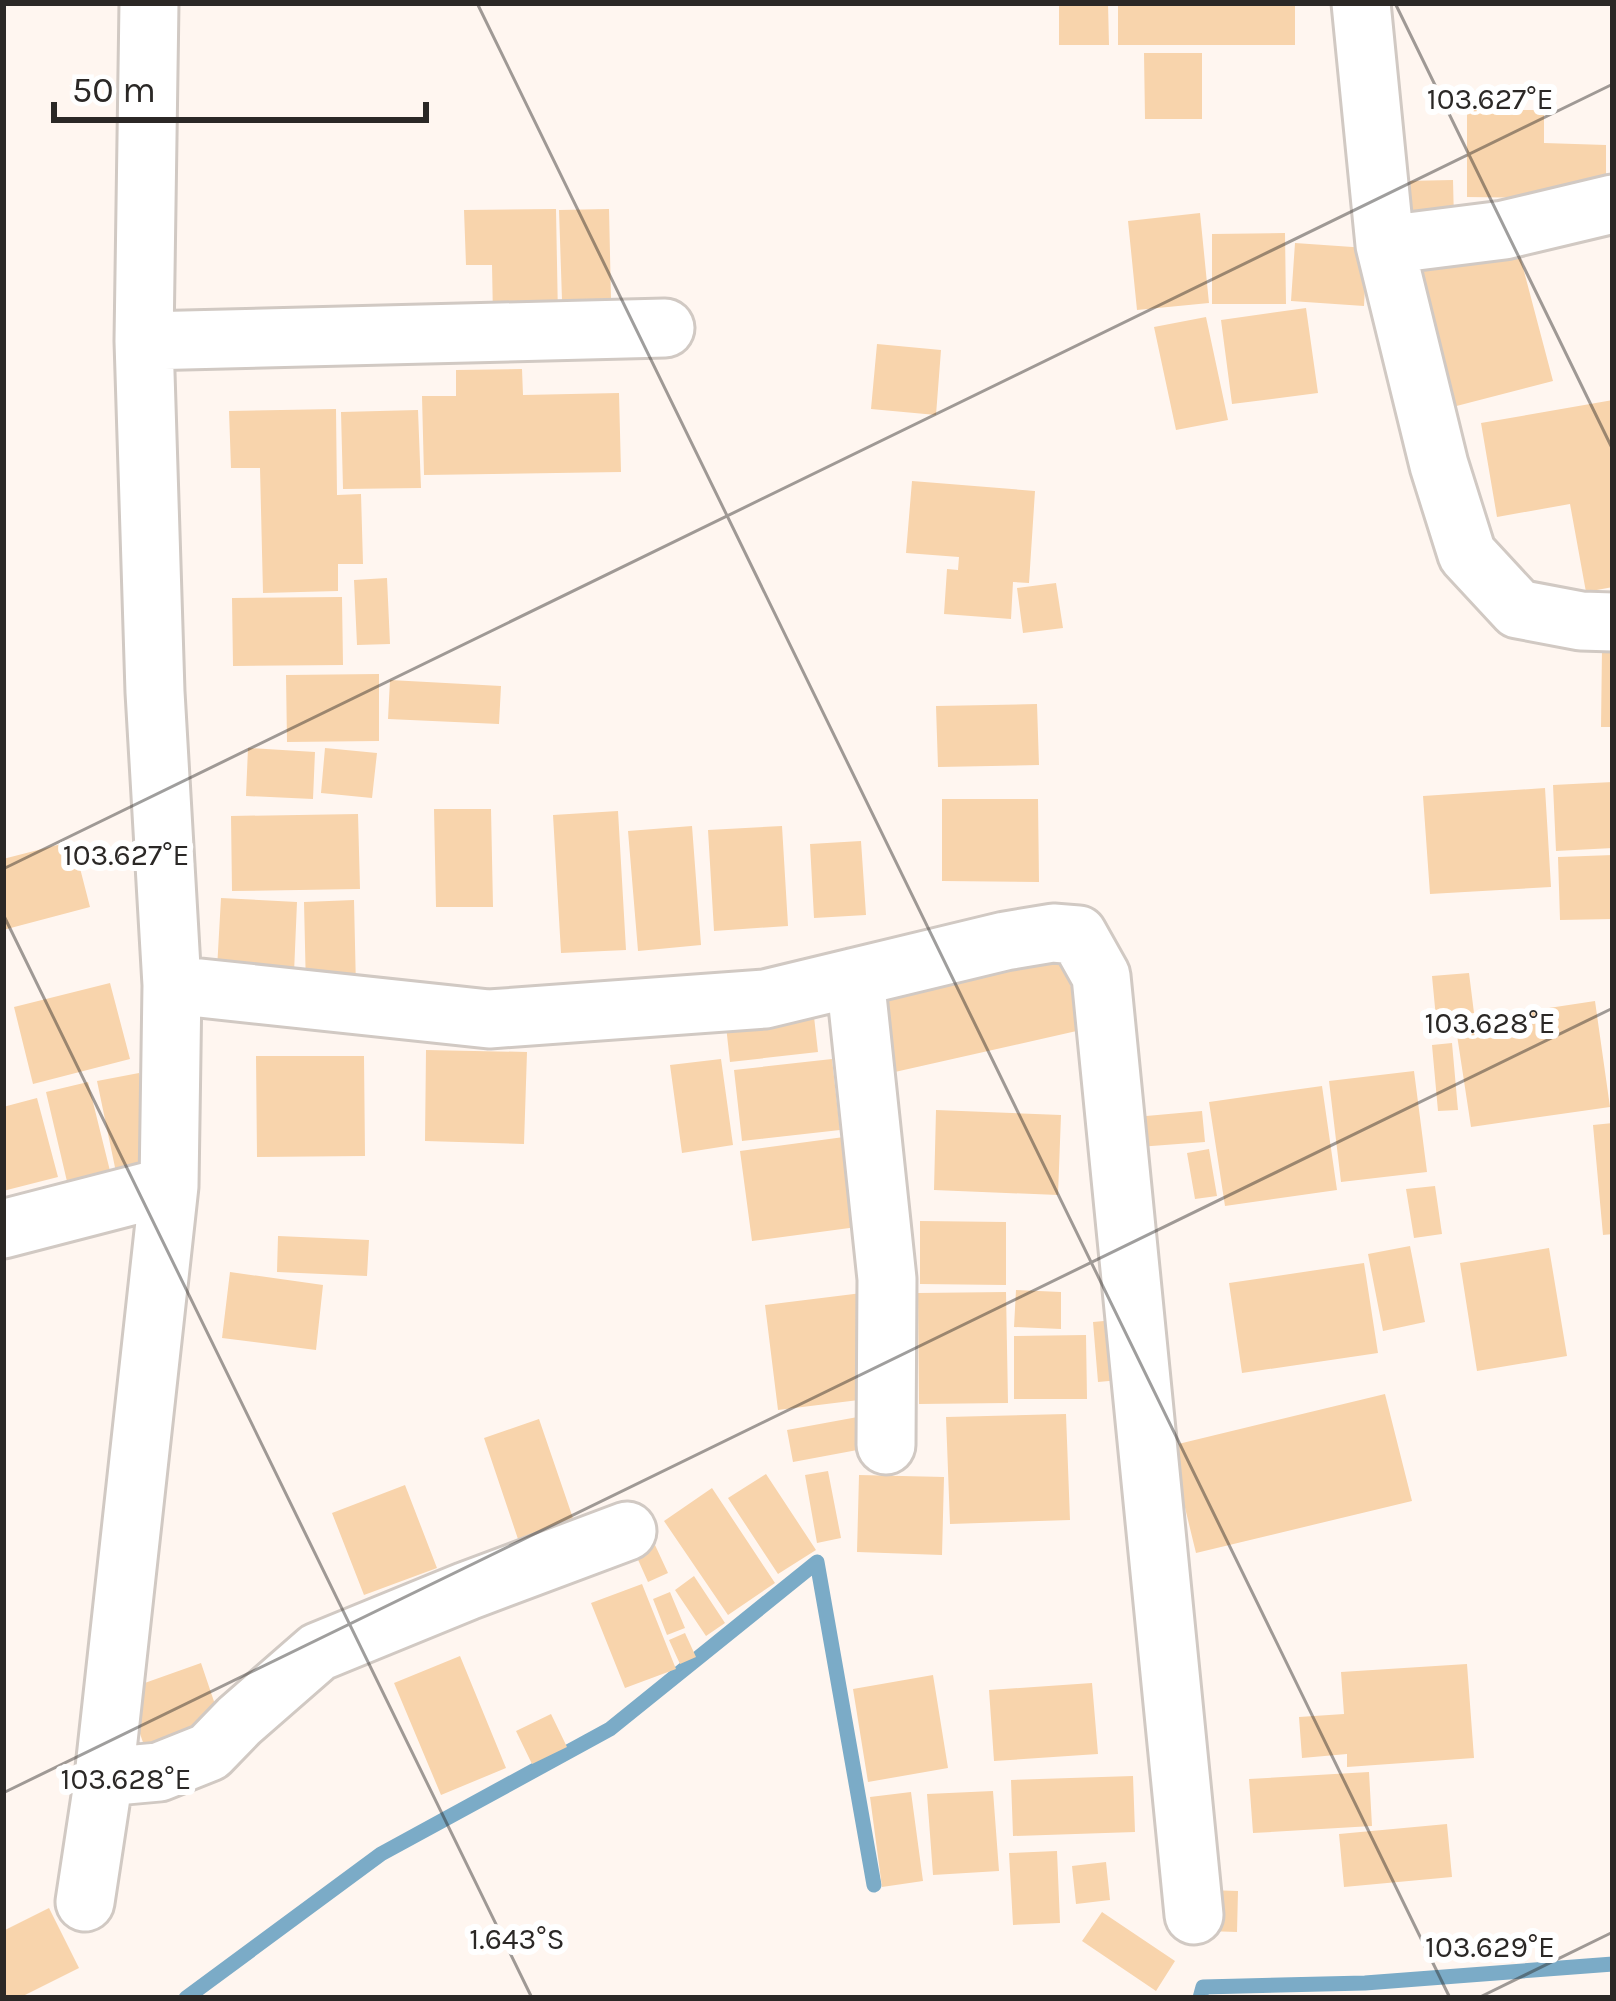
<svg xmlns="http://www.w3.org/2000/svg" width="1616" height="2001" viewBox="0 0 1616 2001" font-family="Karla,sans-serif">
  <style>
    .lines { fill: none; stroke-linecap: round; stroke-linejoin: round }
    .stream { stroke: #7babc7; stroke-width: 15 }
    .building { fill: #f8d4ac }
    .street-casing { stroke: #d1c9c3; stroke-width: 63 }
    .street { stroke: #fff; stroke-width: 57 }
    .ticks { fill: none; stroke: #2b2826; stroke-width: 3; stroke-opacity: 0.45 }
    .ticks-label { font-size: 30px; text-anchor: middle; fill: #2b2826; stroke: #fff; stroke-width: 12; stroke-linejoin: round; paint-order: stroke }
  </style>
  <rect width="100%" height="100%" fill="#fff6f0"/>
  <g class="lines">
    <path class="stream" d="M186,1998L381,1854L610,1729L817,1562L874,1885
      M1200,1998L1203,1987L1365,1983L1613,1964"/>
  </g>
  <path class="building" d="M1059,3H1108L1109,45H1059Z
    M1118,3H1295V45H1118Z
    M1144,53H1202V119H1145Z
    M1467,110H1544V143L1606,145V199L1467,197Z
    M1453,180L1454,221L1404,222V181Z
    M556,209L558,317L493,318L492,265H466L464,210Z
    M609,209L611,299L562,300L559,210Z
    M1200,213L1209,303L1137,310L1128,221Z
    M1285,233L1286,304H1212V234Z
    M1516,241L1553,381L1441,410L1404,271Z
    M1295,243L1367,248L1364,306L1291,301Z
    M1306,308L1318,393L1232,404L1221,320Z
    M1206,317L1228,420L1176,430L1154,327Z
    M877,344L941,350L936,415L871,409Z
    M522,369L523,395L619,393L621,472L424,475L422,396H456V370Z
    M1613,400V587L1586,592L1570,504L1497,517L1481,423Z
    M336,409L337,495L361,494L363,564H338V591L263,593L260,468H231L229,411Z
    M418,410L421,488L343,489L341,412Z
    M912,481L1035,491L1029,583L1013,582L1011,619L944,614L947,569L958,570L959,557L906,553Z
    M387,578L390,644L357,645L354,580Z
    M1056,583L1063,628L1023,633L1017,588Z
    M342,597L343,665L233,666L232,598Z
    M1602,649L1613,650V727H1601Z
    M379,674V741L287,742L286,675Z
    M390,680L501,686L499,724L388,719Z
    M1037,704L1039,765L938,767L936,706Z
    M248,748L315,752L313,799L246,796Z
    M325,748L377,753L372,798L321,793Z
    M1613,782V848L1556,851L1553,785Z
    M1545,788L1551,887L1430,894L1423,796Z
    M942,799H1038L1039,882L942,881Z
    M434,809H491L493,907H436Z
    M618,811L626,950L561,953L553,815Z
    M358,814L360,889L232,891L231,816Z
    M692,826L701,945L638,951L628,831Z
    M782,826L788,926L714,931L708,830Z
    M73,841L90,907L3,930V859Z
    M861,841L866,915L814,918L810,844Z
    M1613,855V919L1560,920L1558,857Z
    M221,898L297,902L294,973L217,969Z
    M354,900L356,988L306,990L304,902Z
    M1060,940L1081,1030L886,1074L865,984Z
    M1469,973L1474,1013L1436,1018L1432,976Z
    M110,983L130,1059L33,1084L14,1007Z
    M812,999L818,1052L730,1062L724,1008Z
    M1595,1001L1610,1107L1471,1127L1455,1022Z
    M1452,1043L1458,1110L1438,1111L1432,1045Z
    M426,1050L527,1052L524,1144L425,1141Z
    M256,1056H364L365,1156L257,1157Z
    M721,1059L733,1145L682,1153L670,1065Z
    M832,1059L840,1130L742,1141L734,1070Z
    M1414,1071L1427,1172L1341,1182L1329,1081Z
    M139,1073L160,1168L117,1177L97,1081Z
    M88,1082L112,1179L69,1190L46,1092Z
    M1322,1086L1337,1190L1225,1206L1209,1102Z
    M37,1098L58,1177L3,1191V1107Z
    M936,1110L1061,1115L1058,1195L934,1190Z
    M1202,1111L1205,1142L1138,1147L1135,1117Z
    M1613,1123V1234L1603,1235L1593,1125Z
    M844,1137L857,1227L752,1241L740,1151Z
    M1209,1149L1217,1196L1195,1199L1187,1153Z
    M1435,1186L1442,1234L1414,1238L1406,1189Z
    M920,1221L1006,1222V1285L920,1284Z
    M278,1236L369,1240L367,1276L277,1272Z
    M1410,1246L1425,1322L1383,1331L1368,1254Z
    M1549,1248L1567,1356L1477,1371L1460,1263Z
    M1364,1263L1378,1353L1242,1373L1229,1283Z
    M230,1272L323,1285L316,1350L222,1338Z
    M1016,1290L1061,1292V1329L1014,1327Z
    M870,1292L883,1397L778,1410L765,1305Z
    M1006,1292L1008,1403L919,1404L918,1293Z
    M1115,1320L1120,1380L1098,1382L1093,1322Z
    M1086,1335L1087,1399H1014V1336Z
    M1385,1394L1412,1501L1196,1553L1170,1446Z
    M1066,1414L1070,1520L950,1524L946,1417Z
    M863,1416L868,1448L793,1462L787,1430Z
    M539,1419L576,1527L520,1545L484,1438Z
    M828,1471L841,1538L817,1543L805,1475Z
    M766,1474L816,1550L778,1574L728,1498Z
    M859,1475L944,1477L942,1555L857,1552Z
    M405,1485L437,1568L364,1595L332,1513Z
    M712,1488L775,1583L728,1615L664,1521Z
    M655,1545L668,1573L648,1582L635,1553Z
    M694,1576L725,1623L706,1636L675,1590Z
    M642,1584L676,1669L625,1688L591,1603Z
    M670,1592L685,1628L667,1635L653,1599Z
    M685,1633L696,1657L680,1664L669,1640Z
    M460,1656L506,1768L441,1795L394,1683Z
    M201,1663L224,1731L148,1757L125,1690Z
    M1467,1664L1474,1758L1347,1767V1754L1302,1758L1299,1717L1344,1714L1341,1672Z
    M933,1675L948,1768L868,1782L853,1689Z
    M1092,1683L1098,1754L994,1761L989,1690Z
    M551,1714L567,1747L532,1764L516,1731Z
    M1369,1772L1372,1826L1253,1833L1249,1779Z
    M1133,1776L1135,1832L1013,1836L1011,1780Z
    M993,1791L999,1871L933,1875L927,1794Z
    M911,1792L923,1881L882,1887L870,1797Z
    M1447,1824L1452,1877L1344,1887L1339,1834Z
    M1057,1851L1060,1923L1013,1925L1009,1853Z
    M1106,1862L1110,1900L1076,1904L1072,1866Z
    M1208,1890L1238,1891L1237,1932L1207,1931Z
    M49,1908L79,1968L19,1998H6L3,1992V1931Z
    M1102,1912L1175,1961L1156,1991L1082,1941Z"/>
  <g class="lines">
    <g class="street-casing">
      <path id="street" d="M1361,3L1385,245L1439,465L1467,554L1518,609L1581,621L1613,622
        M1385,245L1504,230L1613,204
        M144,341L665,328
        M855,977L887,1279L886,1445
        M172,985L489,1019L765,999L1005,941L1053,933L1078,935L1101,976L1194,1915
        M3,1229L169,1186
        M104,1777L159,1772L209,1752L239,1721L318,1652L467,1591L627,1531
        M85,1902L104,1777L169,1186L172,985L155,692L144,341L149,3"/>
    </g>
    <use href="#street" class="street"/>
  </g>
  <path class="ticks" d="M477,3L1450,1998M1395,3L1613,450M3,869L1613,84M3,914L532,1998M3,1793L1613,1008M1478,1998L1613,1932"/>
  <g class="ticks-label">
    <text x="1490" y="109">103.627°E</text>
    <text x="126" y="865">103.627°E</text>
    <text x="1490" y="1033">103.628°E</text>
    <text x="126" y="1789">103.628°E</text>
    <text x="517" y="1949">1.643°S</text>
    <text x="1490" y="1957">103.629°E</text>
  </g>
  <rect width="1616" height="2001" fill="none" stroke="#2b2826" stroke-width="12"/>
  <path d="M54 102v18h372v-18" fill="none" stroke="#2b2826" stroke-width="6"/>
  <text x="72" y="102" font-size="36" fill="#2b2826" stroke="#ffffff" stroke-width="9" paint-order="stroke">50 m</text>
</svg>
